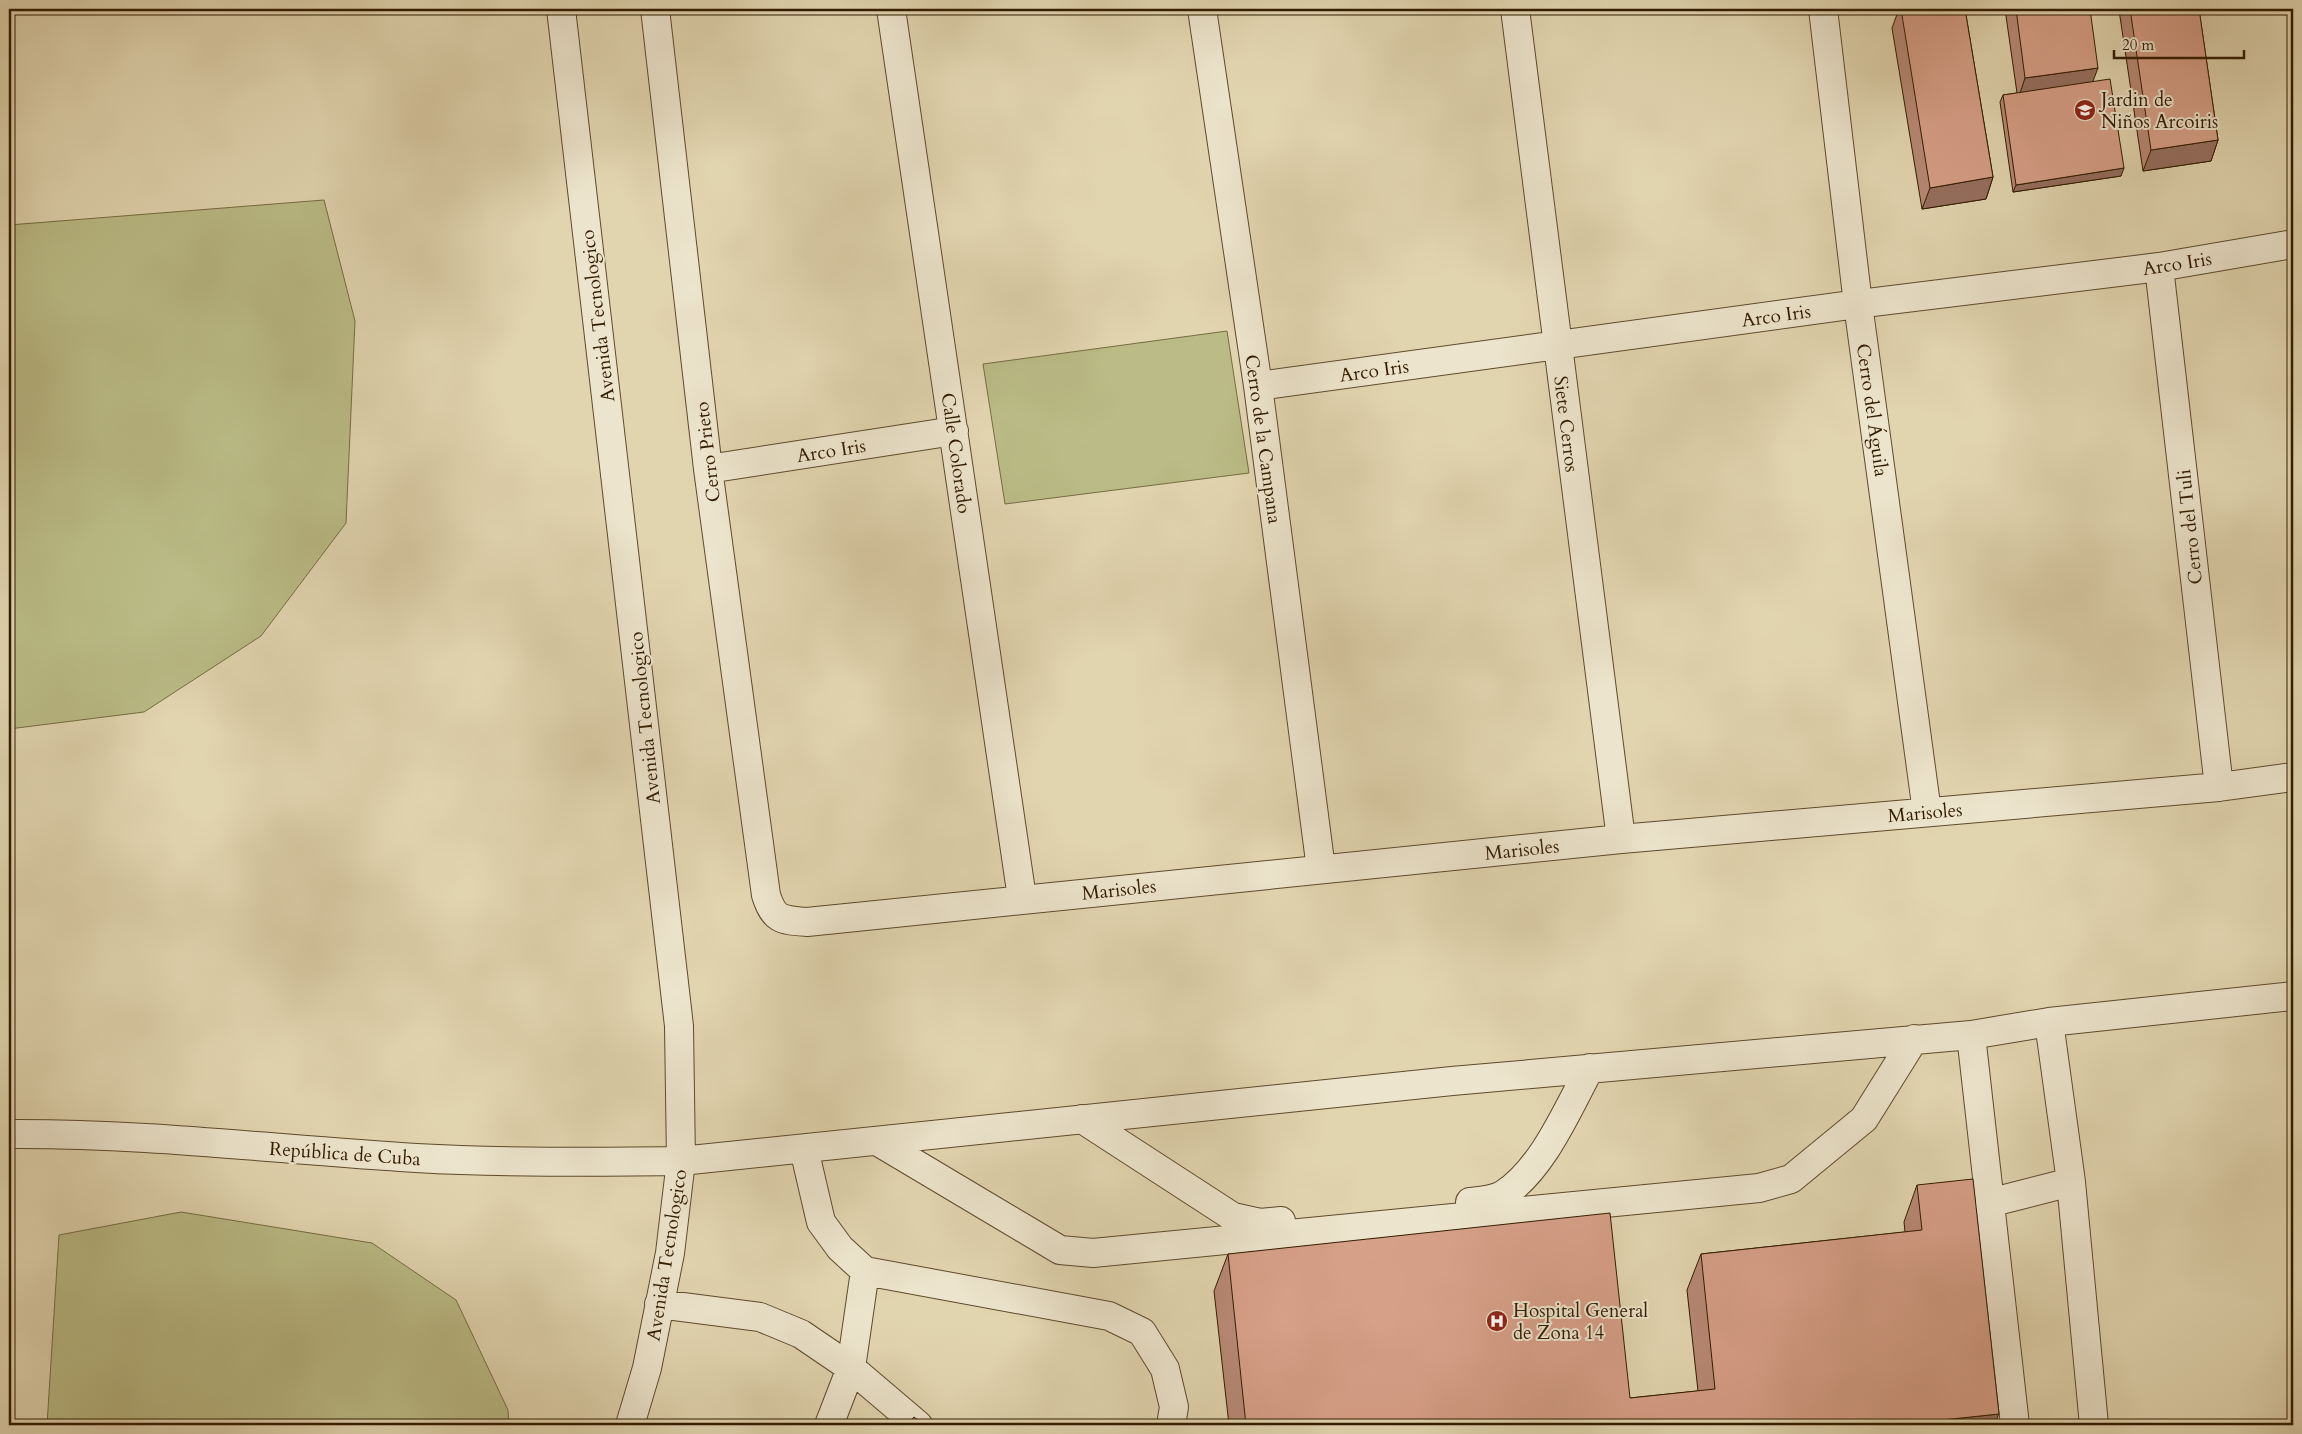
<svg xmlns="http://www.w3.org/2000/svg" width="2302" height="1434" viewBox="0 0 2302 1434" font-family="Cardo,serif">
  <style>
    .green { fill: #babb86; stroke: #766c43 }
    .lines { fill: none; stroke-linecap: round; stroke-linejoin: round }
    .minor-casing { stroke: #5e4a2c; stroke-width: 30 }
    .minor { stroke: #ece4cc; stroke-width: 28 }
    .wall { fill: #b88975; stroke: #321c00 }
    .shaded-wall { fill: #966f5f; stroke: #321c00 }
    .building { fill: #d69f88; stroke: #321c00 }
    .labels { text-anchor: middle; stroke-width: 4; stroke-linejoin: round; paint-order: stroke }
    .poi-label { font-size: 19px; fill: #321c00; stroke: #ece4cc; text-anchor: start }
    .street-label { font-size: 19px; fill: #321c00; stroke: #ece4cc }
  </style>
  <rect width="100%" height="100%" fill="#e1d5b0"/>
  <filter id="stains"><feTurbulence type="fractalNoise" baseFrequency=".004" numOctaves="4"/><feColorMatrix values="0 0 0 0 .2 0 0 0 0 .09 0 0 0 0 .02 0 0 0 .5 -.17"/></filter>
  <radialGradient id="worn" r=".72"><stop offset=".6" stop-color="#630" stop-opacity="0"/><stop offset="1" stop-color="#630" stop-opacity=".3"/></radialGradient>
  <path class="green" d="M324,200L355,321L346,523L261,636L144,712L9,729V225Z
    M1227,331L1249,473L1005,504L983,364Z
    M181,1212L372,1243L456,1300L508,1410L509,1425H47L59,1235Z"/>
  <g class="lines">
    <g class="minor-casing">
      <path id="minor" d="M561,9L679,1026L681,1161L670,1253L647,1368L630,1425
        M655,9L708,469L766,895C774,920 781,920 807,922L1621,839L2219,787L2293,777
        M891,9L1022,898
        M1202,9L1258,386L1321,869
        M1515,9L1621,839
        M1823,9L1858,304L1927,812
        M2159,267L2219,787
        M1258,386L1858,304L2159,267L2293,244
        M708,469L954,431
        M2049,1022L2071,1182L2094,1425
        M1971,1035L2015,1425
        M1082,1119L1233,1217L1260,1223L1281,1221
        M9,1134C145,1133 281,1150 416,1158C504,1163 593,1162 681,1161L1452,1081L1971,1035L2049,1022L2293,996
        M877,1141L1060,1250L1093,1253L1759,1188L1791,1179L1864,1119L1914,1039
        M804,1149L821,1222L840,1248L865,1271L1109,1316L1142,1332L1165,1369L1174,1407L1171,1425
        M1470,1202C1480,1201 1495,1200 1504,1194C1543,1169 1568,1108 1590,1068
        M1989,1203L2071,1182
        M659,1304L760,1317L801,1334L851,1368L918,1425
        M829,1425L851,1368L865,1271"/>
    </g>
    <use href="#minor" class="minor"/>
  </g>
  <path class="wall" d="M1899,9H1965L1993,177L1986,199L1922,209L1892,28Z
    M2005,9H2090L2092,82L2121,176L2013,192L2000,102L2003,95L2017,93Z
    M2119,9H2199L2218,140L2211,161L2143,171L2119,10Z
    M1917,1185L1994,1425H1229L1214,1291L1228,1254L1630,1398L1698,1391L1687,1290L1701,1254L1905,1232L1904,1222Z"/>
  <path class="shaded-wall" d="M2098,68L2090,89L2018,99L2025,78Z
    M2218,140L2211,161L2143,171L2151,150Z
    M2124,168L2121,176L2013,192L2016,185Z
    M1993,177L1986,199L1922,209L1930,188Z
    M1999,1414L1994,1425H1895Z"/>
  <path class="building" d="M1901,9H1965L1993,177L1930,188Z
    M2016,9H2090L2098,68L2025,78Z
    M2130,9H2199L2218,140L2151,150Z
    M2110,79L2124,168L2016,185L2003,95Z
    M1973,1179L1999,1414L1895,1425H1246L1228,1254L1610,1213L1630,1398L1715,1389L1701,1254L1922,1230L1917,1185Z
    M914,1417L924,1425H907Z"/>
  <defs>
    <g id="school-disc" transform="scale(1.125)"><circle r="9.5" fill="#8f2418" stroke="#ece4cc"/><path d="M0-5L7-2L0 1L-7-2ZM-4 1L0 2.5L4 1V4Q0 6-4 4Z" fill="#fff"/></g>
    <g id="hospital-disc" transform="scale(1.125)"><circle r="9.5" fill="#8f2418" stroke="#ece4cc"/><path d="M-5-5h3v3.5h4V-5h3V5h-3V1.5h-4V5h-3Z" fill="#fff"/></g>
  </defs>
  <g fill-rule="evenodd">
    <use href="#school-disc" x="2085" y="110"/>
    <use href="#hospital-disc" x="1497" y="1321"/>
  </g>
  <g class="labels">
    <g class="poi-label">
      <text x="2101" y="106">Jardin de<tspan x="2101" dy="22">Niños Arcoiris</tspan></text>
      <text x="1513" y="1317">Hospital General<tspan x="1513" dy="22">de Zona 14</tspan></text>
    </g>
    <g class="street-label">
      <text transform="translate(2177 263) rotate(-9)" y="7">Arco Iris</text>
      <text transform="translate(1776 315) rotate(-8)" y="7">Arco Iris</text>
      <text transform="translate(597 316) rotate(-97)" y="7">Avenida Tecnologico</text>
      <text transform="translate(1374 370) rotate(-8)" y="7">Arco Iris</text>
      <text transform="translate(1873 410) rotate(82)" y="7">Cerro del Águila</text>
      <text transform="translate(1567 424) rotate(83)" y="7">Siete Cerros</text>
      <text transform="translate(1264 439) rotate(82)" y="7">Cerro de la Campana</text>
      <text transform="translate(831 450) rotate(-9)" y="7">Arco Iris</text>
      <text transform="translate(707 452) rotate(-97)" y="7">Cerro Prieto</text>
      <text transform="translate(957 453) rotate(82)" y="7">Calle Colorado</text>
      <text transform="translate(2189 527) rotate(-96)" y="7">Cerro del Tuli</text>
      <text transform="translate(644 718) rotate(-96)" y="7">Avenida Tecnologico</text>
      <text transform="translate(1925 812) rotate(-5)" y="7">Marisoles</text>
      <text transform="translate(1522 849) rotate(-6)" y="7">Marisoles</text>
      <text transform="translate(1119 889) rotate(-6)" y="7">Marisoles</text>
      <text transform="translate(345 1153) rotate(4)" y="7">República de Cuba</text>
      <text transform="translate(666 1255) rotate(-81)" y="7">Avenida Tecnologico</text>
    </g>
  </g>
  <rect width="2302" height="1434" fill="none" stroke="#e1d5b0" stroke-width="30"/>
  <rect x="10" y="10" width="2282" height="1414" fill="none" stroke="#321c00" stroke-width="2.5"/>
  <rect x="15" y="15" width="2272" height="1404" fill="none" stroke="#321c00"/>
  <path d="M2114 50v8h130v-8" fill="none" stroke="#321c00" stroke-width="2.5"/>
  <text x="2122" y="50" font-size="15" fill="#321c00" stroke="#ece4cc" stroke-width="4" paint-order="stroke">20 m</text>
  <rect width="100%" height="100%" filter="url(#stains)"/>
  <rect width="100%" height="100%" fill="url(#worn)"/>
</svg>
